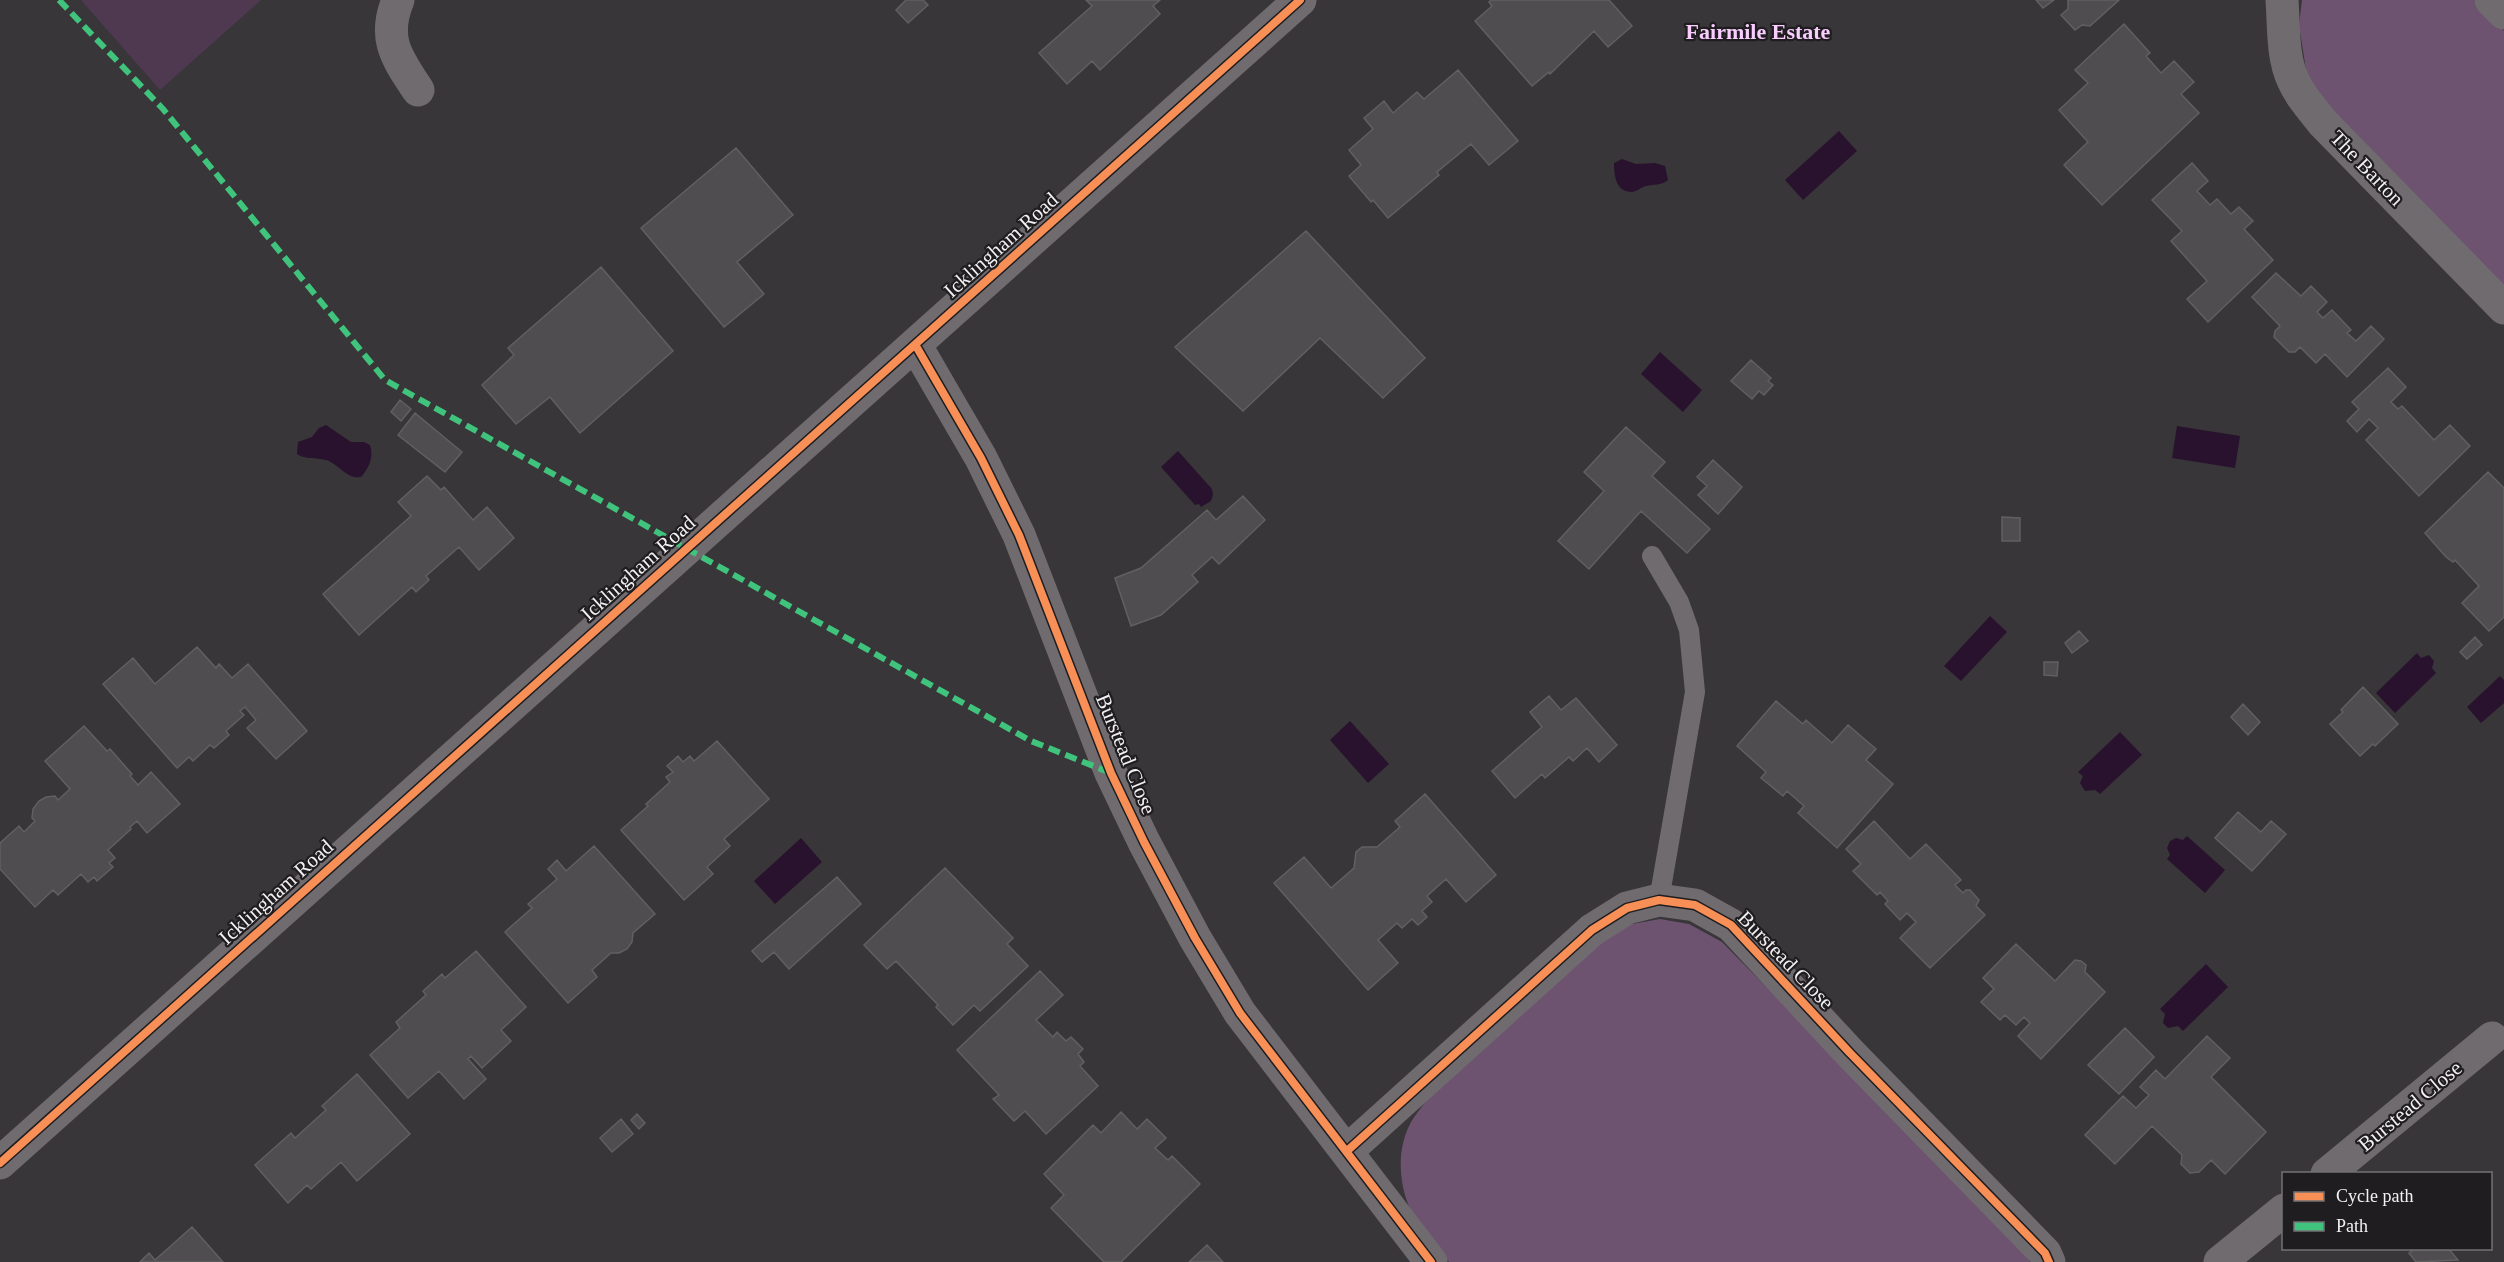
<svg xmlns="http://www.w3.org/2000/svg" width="2504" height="1262" viewBox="0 0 2504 1262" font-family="'Times New Roman',serif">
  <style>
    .green { fill: #4e3951 }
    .forest { fill: #6e5371 }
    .water { fill: #29122d }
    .building { fill: #4f4d4f; stroke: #616061; stroke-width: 1.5 }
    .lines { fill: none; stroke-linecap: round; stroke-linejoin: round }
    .lane { stroke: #6f6b6f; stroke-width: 20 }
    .street { stroke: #6f6b6f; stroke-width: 33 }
    .quiet { stroke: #40c37c; stroke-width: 6; stroke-dasharray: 12 6; stroke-linecap: butt }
    .cycleway-casing { stroke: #1f1d1f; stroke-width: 11 }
    .cycleway { stroke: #f78f57; stroke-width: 8 }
    .labels { text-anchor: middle; stroke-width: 4.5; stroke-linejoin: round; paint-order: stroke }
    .street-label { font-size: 21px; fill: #f2f0f3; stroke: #1f1d1f }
    .neighbourhood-label { font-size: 22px; font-weight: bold; fill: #f9ceff; stroke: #1f1d1f }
  </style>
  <rect width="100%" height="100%" fill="#383638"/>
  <path class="green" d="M81,0H261L160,90Z"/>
  <path class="forest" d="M2302,0H2474L2504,31V290L2332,117L2307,76L2299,25Z
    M1660,919L1689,924L1722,942L2017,1242L2030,1262H1449C1439,1250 1427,1238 1419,1225C1399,1196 1394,1153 1411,1122C1416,1114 1422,1106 1428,1099L1600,939L1632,924Z"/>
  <path class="water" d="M1839,131L1857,151L1803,200L1785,180Z
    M1622,159L1636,164L1655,163L1665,166L1668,180C1660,186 1655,184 1646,186C1641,187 1638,191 1632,192C1616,192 1614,176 1614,163Z
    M1660,352L1702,390L1683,412L1641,374Z
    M326,425L351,442H364L370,445C374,457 369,468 361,477C347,480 339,464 326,460C316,457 305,460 297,454L298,442L312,437L319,428Z
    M2177,426L2240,436L2235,468L2172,458Z
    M1178,451L1212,489L1213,495L1211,501L1201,507L1199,504L1195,505L1161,467Z
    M1990,616L2007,632L1961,681L1944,666Z
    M2417,653L2421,658L2429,655L2434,661L2432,668L2436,673L2395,713L2376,693Z
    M2500,676L2504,680V703L2481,723L2467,707Z
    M1350,721L1389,764L1368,783L1330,740Z
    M2120,732L2142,755L2100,794L2095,790L2085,791L2080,783L2083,776L2078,772Z
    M2187,836L2225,870L2205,893L2167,859L2170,855L2167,848L2170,841L2176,838L2183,840Z
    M801,838L822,862L775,904L754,881Z
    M2206,964L2228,987L2183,1031L2178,1026L2168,1028L2163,1023L2165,1014L2160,1009Z"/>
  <path class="building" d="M906,0H923L928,5L908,23L896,10Z
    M1086,0H1160L1153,6L1160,14L1100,70L1092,61L1067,84L1039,53L1092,6Z
    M1491,0H1609L1632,26L1608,47L1594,31L1550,74L1549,72L1532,86L1475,21L1492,6L1489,2Z
    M2036,0H2054L2043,8Z
    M2068,0H2119L2090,26L2082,25L2075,30L2061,15L2068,9Z
    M2124,24L2150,53L2146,56L2161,73L2174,61L2194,82L2181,94L2199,113L2102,205L2064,165L2088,142L2059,110L2088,83L2075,70Z
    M1458,70L1518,141L1489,165L1471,144L1437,172L1439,175L1388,218L1373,200L1371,202L1349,176L1361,165L1349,150L1373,129L1364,118L1384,101L1393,113L1417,92L1424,99Z
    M736,148L793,215L737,262L764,294L724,327L641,228Z
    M2192,163L2208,181L2197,191L2210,205L2217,199L2231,214L2239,207L2253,221L2244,229L2273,260L2208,322L2187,299L2207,281L2171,241L2182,231L2152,200Z
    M1306,231L1425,358L1383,398L1320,338L1243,411L1175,347Z
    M601,267L673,351L580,433L550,397L516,424L482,385L514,355L508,348Z
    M2276,273L2301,296L2311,286L2327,302L2317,312L2323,318L2332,310L2351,330L2347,333L2356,341L2371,326L2384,339L2347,377L2325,354L2316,363L2300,347L2295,352H2289L2274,337L2275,331L2280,326L2252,297Z
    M1751,360L1771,378L1768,381L1773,385L1764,395L1759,391L1752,399L1731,381Z
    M2388,368L2406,387L2391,402L2398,409L2402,406L2434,440L2450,425L2470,446L2419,496L2366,440L2378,428L2369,419L2357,432L2347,421L2359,409L2352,402Z
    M400,400L411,409L401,421L391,412Z
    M415,413L462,452L445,472L398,435Z
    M1626,427L1665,462L1652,476L1710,529L1687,553L1641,511L1589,569L1558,541L1604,491L1584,472Z
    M1713,460L1742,487L1718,514L1698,495L1707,486L1697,477Z
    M2488,472L2504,488V617L2489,631L2462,603L2479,586L2455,560L2453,562L2446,557L2425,533Z
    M427,476L441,490L444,487L473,520L487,507L514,538L479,570L459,547L426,576L429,580L416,592L412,587L359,635L323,594L411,516L398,502Z
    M1243,496L1265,520L1219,564L1212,557L1192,575L1198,582L1161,615L1131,626L1115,578L1141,568L1207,510L1216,520Z
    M2002,517L2020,518V541H2002Z
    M2079,631L2088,641L2072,653L2065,643Z
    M2475,637L2482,645L2467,659L2460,652Z
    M197,647L216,668L219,664L232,678L248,664L307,731L276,759L247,728L256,720L245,707L240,711L244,715L226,731L229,735L214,748L210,745L193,761L189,757L177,768L103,684L133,658L155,684Z
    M2044,662H2058L2057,676L2044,675Z
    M2363,687L2398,724L2375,746L2373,744L2360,756L2330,724L2343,712L2341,710Z
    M1549,696L1561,710L1576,698L1617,745L1599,762L1587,748L1573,761L1569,757L1545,778L1542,774L1515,798L1492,771L1542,727L1530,712Z
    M1776,701L1803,724L1806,720L1832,743L1848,725L1876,749L1866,760L1893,784L1837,848L1798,813L1804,806L1787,791L1783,796L1761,778L1766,772L1737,746Z
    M2243,704L2260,722L2248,735L2231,717Z
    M84,726L107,751L110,749L132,774L130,776L138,785L151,772L180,804L147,833L137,821L130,827L131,829L108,850L115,858L109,863L113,867L97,881L94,877L88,882L81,874L58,895L53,890L35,907L0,869V843L19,826L24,832L35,821L32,818L33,809L39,801L46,797L55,796L58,800L70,789L45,761Z
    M717,741L769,799L724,839L730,846L707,867L713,874L684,900L621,830L648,806L646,804L670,782L666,777L673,772L667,766L678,756L683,762L690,756L694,761Z
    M1425,794L1496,875L1466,902L1446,879L1427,896L1432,902L1422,911L1427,917L1418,925L1412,919L1402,928L1397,923L1378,940L1398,963L1368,990L1274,883L1304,857L1331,888L1354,868L1356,852L1362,847H1377L1400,827L1395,821Z
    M2238,812L2261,832L2271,821L2286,834L2252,871L2215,838Z
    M1874,821L1910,859L1926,844L1961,880L1955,885L1963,893L1966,890H1970L1979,900L1976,906L1985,915L1930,968L1900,938L1916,922L1907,913L1900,920L1885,904L1888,901L1880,892L1877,895L1853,871L1861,864L1846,849Z
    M594,846L655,914L633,933L632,942L627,949L619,953H611L592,970L597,977L568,1003L505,932L532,908L528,904L557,879L548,869L557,860L566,871Z
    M945,868L1013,938L1007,944L1028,966L980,1011L974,1005L953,1025L936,1007L938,1005L896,961L887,969L864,945Z
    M837,877L861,904L789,969L774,952L762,962L752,951Z
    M2016,944L2055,981L2075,960L2081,961L2086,965L2085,972L2105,992L2041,1059L2018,1036L2030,1023L2024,1017L2016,1025L2005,1015L2000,1020L1981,1002L1994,989L1983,978Z
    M476,951L526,1007L501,1030L511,1041L482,1068L471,1056L468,1059L486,1079L464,1099L439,1071L408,1098L370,1055L400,1028L396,1022L426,995L423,991L442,974L445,978Z
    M1040,971L1063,995L1036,1020L1053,1037L1057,1032L1066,1041L1071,1037L1083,1049L1078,1054L1084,1062L1080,1066L1098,1086L1046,1134L1025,1111L1014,1121L993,1099L999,1095L957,1050Z
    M2125,1028L2154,1057L2119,1094L2088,1065Z
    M2207,1036L2230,1058L2211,1077L2266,1132L2225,1174L2211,1160L2199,1172L2190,1173L2181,1164L2182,1155L2152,1126L2115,1164L2085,1135L2123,1096L2136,1108L2149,1095L2140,1087L2156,1070L2165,1079Z
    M357,1074L410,1134L357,1181L341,1162L311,1189L307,1185L288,1203L255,1165L291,1133L295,1138L326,1110L322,1106Z
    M1121,1112L1137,1129L1147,1119L1166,1138L1155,1148L1168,1160L1172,1156L1200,1184L1121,1262H1104L1051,1208L1064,1195L1044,1174L1093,1125L1101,1133Z
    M637,1114L645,1123L639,1129L631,1120Z
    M621,1119L633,1134L612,1152L600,1138Z
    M192,1227L223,1262H140L149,1253L155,1260Z
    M1207,1245L1223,1262H1189Z
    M2415,1248H2448L2458,1260L2416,1262L2409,1253Z"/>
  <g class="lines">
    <path class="lane" d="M1652,556L1679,602L1689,630L1695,692L1659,900"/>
    <path class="street" d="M398,0C382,39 397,58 418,90
      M2282,0C2284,26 2282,56 2293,80C2300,96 2312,109 2323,123L2504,308
      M2491,0L2504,13
      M916,346L981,458L1019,535L1111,773L1144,842L1195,938L1240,1013L1431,1262
      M1347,1151L1592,930L1627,908L1659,900L1695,905L1731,925L1850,1053L2045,1253L2049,1262
      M0,1163L1300,0
      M2327,1174L2492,1038
      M2220,1262L2284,1210"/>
    <path class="quiet" d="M59,0L163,109L385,380L1031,741L1111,773"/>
    <g class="cycleway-casing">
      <path id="cycleway" d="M916,346L981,458L1019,535L1111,773L1144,842L1195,938L1240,1013L1431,1262
        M1347,1151L1592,930L1627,908L1659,900L1695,905L1731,925L1850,1053L2045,1253L2049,1262
        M0,1163L1300,0"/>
    </g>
    <use href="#cycleway" class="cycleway"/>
  </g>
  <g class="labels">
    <g class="street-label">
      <text transform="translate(2367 168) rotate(46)" y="7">The Barton</text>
      <text transform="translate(1001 245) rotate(-42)" y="7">Icklingham Road</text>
      <text transform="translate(638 568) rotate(-42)" y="7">Icklingham Road</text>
      <text transform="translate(1126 754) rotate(68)" y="7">Burstead Close</text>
      <text transform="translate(276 892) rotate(-42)" y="7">Icklingham Road</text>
      <text transform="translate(1786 960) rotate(46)" y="7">Burstead Close</text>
      <text transform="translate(2410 1106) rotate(-40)" y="7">Burstead Close</text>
    </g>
    <g class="neighbourhood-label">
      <text x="1758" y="39">Fairmile Estate</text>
    </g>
  </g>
  <rect x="2282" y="1172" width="210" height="78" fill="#1f1d1f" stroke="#737174" stroke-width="1.5"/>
  <rect x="2294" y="1192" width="30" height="9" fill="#f78f57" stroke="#737174" stroke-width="1.5"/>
  <text x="2336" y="1202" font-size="18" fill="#f2f0f3">Cycle path</text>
  <rect x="2294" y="1222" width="30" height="9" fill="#40c37c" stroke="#737174" stroke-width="1.5"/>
  <text x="2336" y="1232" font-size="18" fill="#f2f0f3">Path</text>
</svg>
